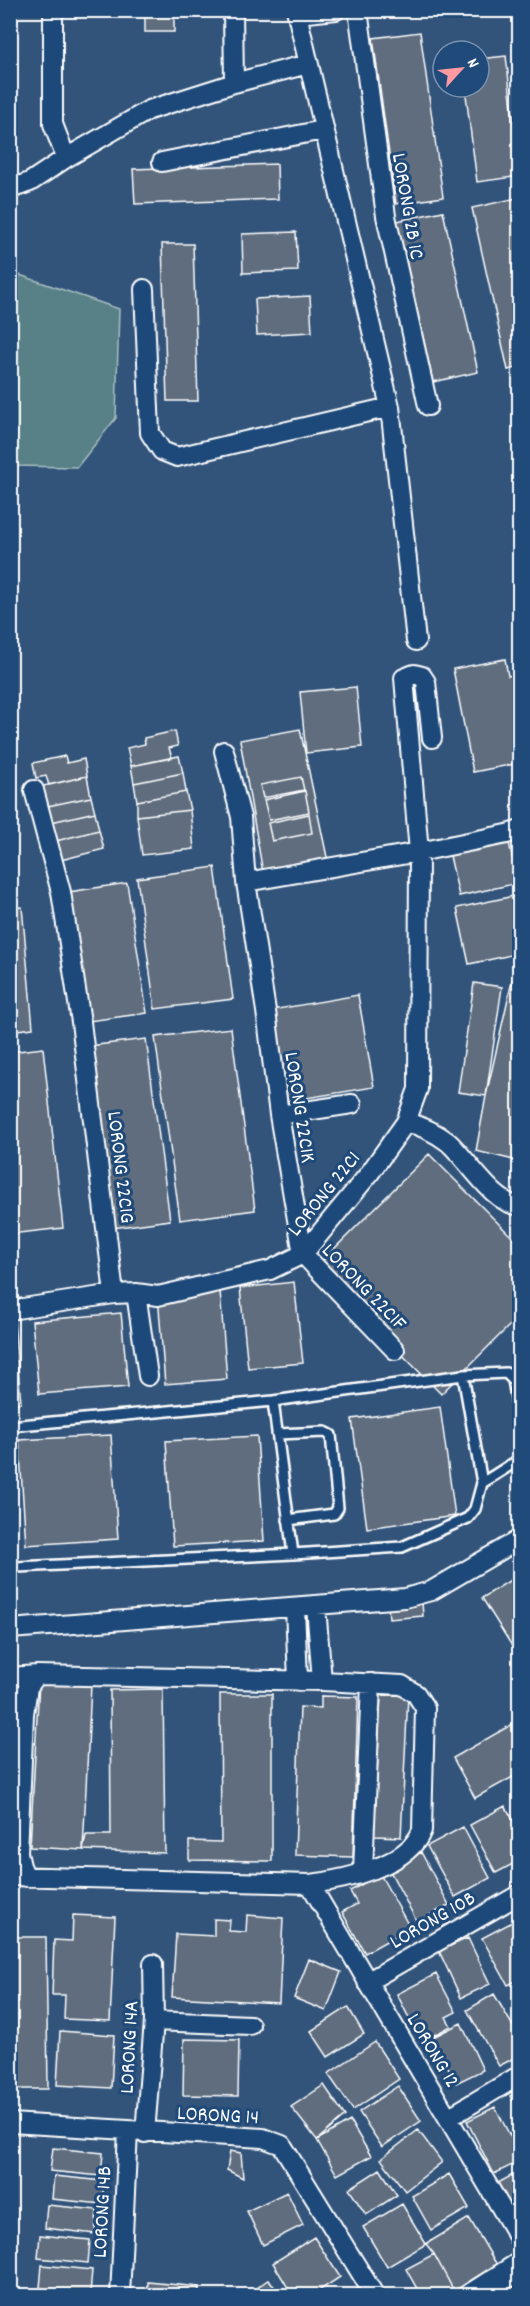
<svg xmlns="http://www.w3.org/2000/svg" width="530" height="2306" viewBox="0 0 530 2306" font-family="Dekko,sans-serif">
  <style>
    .green { fill: #598187; stroke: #acc0c3; stroke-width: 1.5 }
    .building { fill: #5f6d7e; stroke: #fff; stroke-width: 1.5 }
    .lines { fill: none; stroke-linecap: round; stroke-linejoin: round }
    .lane-casing { stroke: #fff; stroke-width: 14 }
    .street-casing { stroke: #fff; stroke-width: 22 }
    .secondary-casing { stroke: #fff; stroke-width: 30 }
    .lane { stroke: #1f4a7a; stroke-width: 9 }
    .street { stroke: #1f4a7a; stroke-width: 18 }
    .secondary { stroke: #1f4a7a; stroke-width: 26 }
    .labels { text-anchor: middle; stroke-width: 6; stroke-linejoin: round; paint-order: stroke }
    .street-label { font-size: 21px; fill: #fff; stroke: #1f4a7a }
  </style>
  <rect width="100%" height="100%" fill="#32547b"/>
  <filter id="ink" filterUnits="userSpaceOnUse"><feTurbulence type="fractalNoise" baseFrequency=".0167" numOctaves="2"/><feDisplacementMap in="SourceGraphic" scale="12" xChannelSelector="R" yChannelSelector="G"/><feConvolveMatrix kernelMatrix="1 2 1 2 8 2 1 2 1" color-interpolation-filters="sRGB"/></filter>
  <g filter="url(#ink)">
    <path class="green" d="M11,272L119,309L116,418L77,467L11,466Z"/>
    <path class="building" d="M145,10H174V32H145Z
      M420,32L443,197L396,204L373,38Z
      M506,56L520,176L477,182L465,87H479V59Z
      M277,164L278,199L135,204L133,169Z
      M517,198L520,209V367L508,370L472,208Z
      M443,211L478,372L433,382L397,221Z
      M296,232L298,271L243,273L242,234Z
      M162,244H193L198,401H167Z
      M310,296L312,332L257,335L255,299Z
      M505,659L508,676L520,674V700L512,701L517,728H520V763L473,772L453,669Z
      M356,687L362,747L306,753L300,692Z
      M300,729L328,862L263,873L240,740Z
      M175,731L178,746L169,748L172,758L131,766L127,748L145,744L144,738Z
      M65,756L67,763L84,759L87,776L49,785L46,776L36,778L33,763Z
      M179,756L183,773L134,783L131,766Z
      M183,773L186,792L137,801L134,783Z
      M87,776L91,797L43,807L39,787Z
      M301,777L304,790L263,798L260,785Z
      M305,791L309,812L269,820L264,800Z
      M186,792L190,810L137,816V801Z
      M91,797L95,812L47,823L43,807Z
      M190,810L194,849L142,855L137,816Z
      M95,812L99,830L52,842L47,823Z
      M309,814L312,833L272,841L268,823Z
      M99,830L104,849L57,861L52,842Z
      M507,834L518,883L459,896L448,847Z
      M215,867L233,999L155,1009L137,878Z
      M127,883L147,1013L89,1021L69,892Z
      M514,896L520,924V953L469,964L457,908Z
      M22,907L33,1028L10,1031V908Z
      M514,972L520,974V1134L514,1160L476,1151L486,1096Z
      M474,983L502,987L486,1096L458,1092Z
      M358,995L374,1087L282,1102L266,1011Z
      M231,1028L255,1210L180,1220L155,1037Z
      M146,1039L170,1220L113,1228L89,1046Z
      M43,1048L63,1228L10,1234V1052Z
      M429,1154L520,1245V1315L441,1394L316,1267Z
      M294,1282L303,1363L248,1368L240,1288Z
      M220,1291L227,1379L165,1384L158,1296Z
      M13,1309L21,1403L10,1404V1310Z
      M121,1313L128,1387L39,1394L32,1321Z
      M440,1407L455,1516L367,1528L352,1419Z
      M111,1435L118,1539L26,1545L19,1440Z
      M257,1436L264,1541L173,1546L166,1441Z
      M520,1574V1641L512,1646L482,1598Z
      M422,1602L423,1616L389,1619L388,1605Z
      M39,1682L91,1685L83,1850L30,1847Z
      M163,1689L165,1853L83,1850L86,1835H111L110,1690Z
      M220,1694H272V1861L189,1860V1841L221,1842Z
      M381,1694L408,1695L401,1837L374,1836Z
      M321,1696L358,1697L353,1857L295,1855L300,1707L321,1708Z
      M520,1720V1773L475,1798L453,1758Z
      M505,1806L520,1831V1860L496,1873L470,1825Z
      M463,1827L490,1878L455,1897L427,1846Z
      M421,1852L449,1905L417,1922L389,1869Z
      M380,1874L410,1928L365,1953L342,1912L357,1904L350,1891Z
      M73,1915L115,1917L110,2021L64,2019L65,1995H52L54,1940L72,1941Z
      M247,1915L283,1918L279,2003L172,1997L176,1934L214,1936V1919L230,1920L229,1931L246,1932Z
      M520,1918V1979L508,1985L482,1938Z
      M10,1937H46L48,2089H10Z
      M468,1938L490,1984L461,1998L439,1951Z
      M309,1959L341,1972L326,2011L294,1998Z
      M436,1974L456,2012L446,2017L451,2026L421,2042L397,1994Z
      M494,1994L520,2038V2055L499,2066L467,2010Z
      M348,2007L364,2034L328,2057L311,2031Z
      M461,2023L483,2070L456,2083L433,2037Z
      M60,2031L114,2035L111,2088L57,2085Z
      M184,2039L239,2040L238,2096L183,2095Z
      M375,2042L399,2079L353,2110L328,2074Z
      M324,2085L345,2116L317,2140L291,2107Z
      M398,2086L421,2121L382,2147L359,2112Z
      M520,2091V2113L510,2096Z
      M495,2107L520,2155V2161L494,2174L467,2121Z
      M350,2121L371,2156L337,2175L317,2140Z
      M418,2130L442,2162L405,2191L381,2159Z
      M53,2148L103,2153L101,2176L50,2171Z
      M230,2151L241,2153L243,2178L227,2170Z
      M380,2169L397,2195L366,2215L349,2189Z
      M520,2171V2222L498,2183Z
      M449,2174L469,2208L431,2230L412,2196Z
      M54,2176L104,2181L102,2204L52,2199Z
      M287,2192L303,2225L263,2245L247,2211Z
      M402,2204L426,2244L387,2267L363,2227Z
      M47,2205L97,2210L95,2234L45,2228Z
      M469,2218L497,2265L454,2291L434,2254L426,2244Z
      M40,2235L90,2240L88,2263L38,2258Z
      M314,2237L340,2277L311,2296H293L273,2263Z
      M434,2254L454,2291L445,2296H421L406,2269Z
      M42,2265L92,2270L90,2294L40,2288Z
      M269,2279L280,2296H245Z
      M148,2282L199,2287L198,2296H147Z"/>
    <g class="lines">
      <g class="lane-casing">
        <path id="lane" d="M273,1401L293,1554
          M10,1426L273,1401L463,1375L506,1373L513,1380L520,1421
          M10,1432V1444
          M277,1434L325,1432L331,1435L338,1508L334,1514L288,1520
          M482,1483L520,1459
          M10,1561L17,1567L293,1554L402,1547L468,1518L475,1509L482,1483L463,1375"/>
      </g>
      <g class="street-casing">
        <path id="street" d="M53,10V124L66,158
          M233,10L234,83
          M358,10L386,216L428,406
          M162,162L323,130
          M10,189L30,182L66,158L149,110L234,83L308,64
          M144,289L150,433L162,451L177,457L390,407L297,14L336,10
          M390,407L416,641
          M224,751L241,817L246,882
          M34,790L61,892L81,1022L114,1294
          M279,1115L352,1104
          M406,1122L418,1089L419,852L507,834L520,830
          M136,1293L148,1376
          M10,1310L114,1294L136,1293L158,1296L270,1270L303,1254L369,1174L406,1122C422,1126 435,1132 448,1142C465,1156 496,1208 520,1205
          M395,1350L303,1254L279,1115L266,1011L246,882L419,852L404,678L414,674L422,676L426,682L432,738
          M316,1606L322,1681
          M295,1607L298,1681
          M10,1629L405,1598L431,1591L520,1539
          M10,1677L37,1675L322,1681L402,1685L416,1694L425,1708L422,1830C409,1866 344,1880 310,1884L10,1876
          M363,1871L371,1683
          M26,1877L21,1866L18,1853L24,1714L28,1687L37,1675
          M310,1884L520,2240
          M367,1982L520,1894
          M154,2021L250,2025
          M448,2118L520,2075
          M10,2123L263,2138L282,2145L375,2296
          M145,2133L154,2021L153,1964
          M120,2296L128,2131"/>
      </g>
      <g class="secondary-casing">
        <path id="secondary" d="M473,2296L520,2266"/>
      </g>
      <use href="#lane" class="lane"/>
      <use href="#street" class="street"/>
      <use href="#secondary" class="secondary"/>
    </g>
  </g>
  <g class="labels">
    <g class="street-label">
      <text transform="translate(409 206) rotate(80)" y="7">LORONG 2B 1C</text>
      <text transform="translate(301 1107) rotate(81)" y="7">LORONG 22C1K</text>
      <text transform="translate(122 1167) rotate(83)" y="7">LORONG 22C1G</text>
      <text transform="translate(323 1193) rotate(-51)" y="7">LORONG 22C1</text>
      <text transform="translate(365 1286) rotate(46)" y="7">LORONG 22C1F</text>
      <text transform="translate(432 1919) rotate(-30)" y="7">LORONG 10B</text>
      <text transform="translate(128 2047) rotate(-87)" y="7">LORONG 14A</text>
      <text transform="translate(434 2050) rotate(59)" y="7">LORONG 12</text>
      <text transform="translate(218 2114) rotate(3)" y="7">LORONG 14</text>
      <text transform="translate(101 2212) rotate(-87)" y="7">LORONG 14B</text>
    </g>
  </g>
  <rect width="530" height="2306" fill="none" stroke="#1f4a7a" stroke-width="36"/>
  <rect x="18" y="18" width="494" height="2270" fill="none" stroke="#fff" stroke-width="2" filter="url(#ink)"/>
  <g transform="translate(461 69) rotate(63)"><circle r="28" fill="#1f4a7a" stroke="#7992af" stroke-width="1.5"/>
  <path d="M0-4.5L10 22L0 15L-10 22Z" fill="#ff9aa2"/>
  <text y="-9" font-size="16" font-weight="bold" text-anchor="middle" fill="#ffffff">N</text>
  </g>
</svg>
